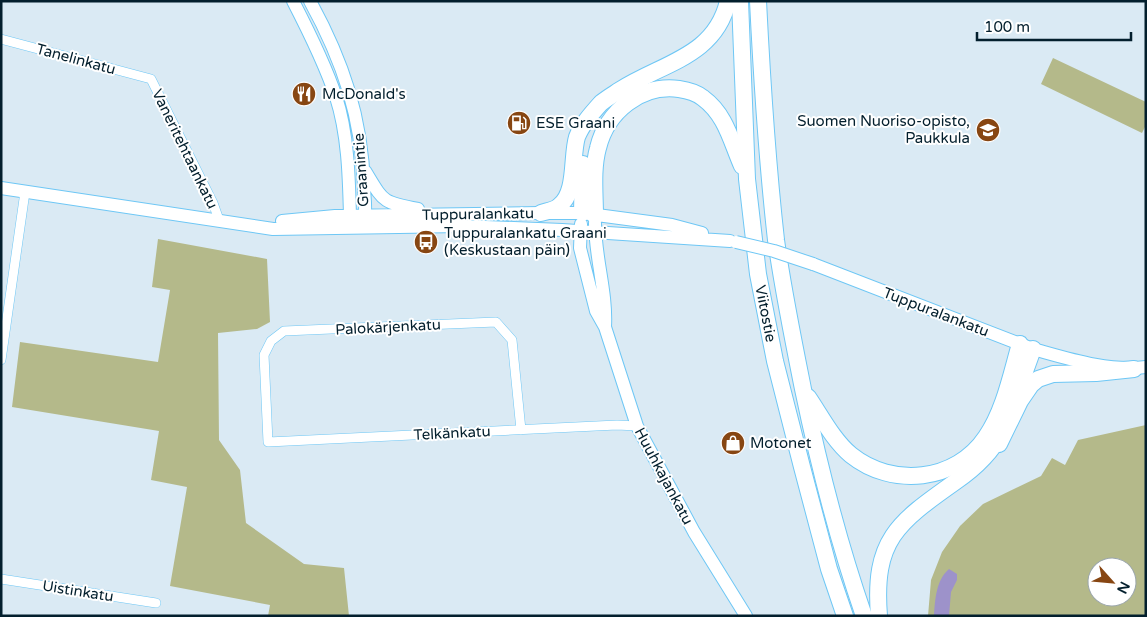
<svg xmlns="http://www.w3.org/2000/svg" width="1147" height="617" viewBox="0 0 1147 617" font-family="'Varela Round',sans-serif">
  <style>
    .green { fill: #b4b98a; fill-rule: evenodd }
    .water { fill: #9d92ca }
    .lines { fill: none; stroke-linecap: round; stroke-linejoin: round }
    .street-casing { stroke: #6ec7f5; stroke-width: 10 }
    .secondary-casing { stroke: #6ec7f5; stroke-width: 14 }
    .highway-casing { stroke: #6ec7f5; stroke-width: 18 }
    .street { stroke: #fff; stroke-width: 9 }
    .secondary { stroke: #fff; stroke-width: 12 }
    .highway { stroke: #fff; stroke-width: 16 }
    .secondary-bridge-casing { stroke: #6ec7f5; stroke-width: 14; stroke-linecap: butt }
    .secondary-bridge { stroke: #fff; stroke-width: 12 }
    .labels { text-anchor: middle; stroke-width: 4; stroke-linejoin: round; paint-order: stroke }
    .street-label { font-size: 15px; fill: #031f2d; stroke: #fff }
    .poi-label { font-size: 15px; fill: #031f2d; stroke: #fff; text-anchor: start }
  </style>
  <rect width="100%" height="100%" fill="#daeaf4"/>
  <path class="green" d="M1053,58L1146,102V125L1142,133L1041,84Z
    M158,239L267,259L270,322L257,329L218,333L219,440L240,470L246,523L304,564L344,568L349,616H268L270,605L170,586L187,487L151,480L159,431L12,407L20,342L158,362L170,290L152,287Z
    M1146,425V616H928L931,580L942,552L960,526L983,504L1041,476L1052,458L1065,465L1078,440ZM1097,567H1127V597H1097Z"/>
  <path class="water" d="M949,569L957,574V580L951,592L949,616H934C935,600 936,580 949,569Z"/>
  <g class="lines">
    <g class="street-casing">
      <path id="street" d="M1,39L151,79L213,203L219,220
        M1,360L25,192
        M521,430L512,340L496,322L284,331L271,341L264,355L268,442L617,425L637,426
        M1,579L156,603"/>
    </g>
    <g class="secondary-casing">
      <path id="secondary" d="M293,1C309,32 325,64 336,97C348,134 349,177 350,216L353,223
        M310,1C343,61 362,118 364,186C364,198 368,213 361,223
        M365,171C384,202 381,202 418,209
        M1,188L273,229L461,226L562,230L730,241
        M282,221L335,216L541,213H582L672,225L702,233
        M595,223C595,258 607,292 605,327
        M581,224L580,248L596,311L605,327L637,426L694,532L746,616
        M813,264L1033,349C1069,359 1109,372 1146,367"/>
    </g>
    <g class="highway-casing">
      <g id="highway">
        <path id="s1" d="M740,1L747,179L758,274L775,361L802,467L829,569L845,616"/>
        <path d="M758,1C762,81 767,160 776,240C783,290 793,339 803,389C819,466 838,541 864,616"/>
        <path d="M541,213C547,211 555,210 559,206C577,193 571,157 577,137C582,124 592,113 601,103C607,98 614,94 620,90C662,63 715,57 728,1"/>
        <path d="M582,213L583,164"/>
        <path d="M595,216C595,194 592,170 598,148C607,111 641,84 679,89C686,90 697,93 703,98C726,115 731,141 742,166"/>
        <path d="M808,397C821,416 833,440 851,455C892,488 956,482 986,437C1004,411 1011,375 1020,344"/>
        <path d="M1011,410L1033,349"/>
        <path d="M999,444L1020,401L1031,385L1038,379L1053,374L1096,373L1134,369"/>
        <path d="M879,616C873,540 897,523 955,482C974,469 991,454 1002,432"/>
      </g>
    </g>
    <use href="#street" class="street"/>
    <use href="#secondary" class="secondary"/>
    <use href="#highway" class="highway"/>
    <g class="secondary-bridge-casing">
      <path id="secondary-bridge" d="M736,242L774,251L813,264"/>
    </g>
    <use href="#secondary-bridge" class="secondary-bridge"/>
  </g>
  <defs>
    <g id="restaurant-disc" transform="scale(1.25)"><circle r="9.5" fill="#874612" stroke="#fff"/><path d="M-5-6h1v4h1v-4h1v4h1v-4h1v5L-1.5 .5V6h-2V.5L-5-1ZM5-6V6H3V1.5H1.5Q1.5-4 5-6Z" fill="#fff"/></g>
    <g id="fuel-disc" transform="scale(1.25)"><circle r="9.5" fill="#874612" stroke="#fff"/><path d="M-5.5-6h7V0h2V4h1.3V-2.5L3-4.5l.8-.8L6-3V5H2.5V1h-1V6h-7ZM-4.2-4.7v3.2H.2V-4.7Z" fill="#fff"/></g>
    <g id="school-disc" transform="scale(1.25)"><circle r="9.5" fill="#874612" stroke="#fff"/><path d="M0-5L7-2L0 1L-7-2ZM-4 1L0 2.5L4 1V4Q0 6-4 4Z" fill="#fff"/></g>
    <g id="bus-disc" transform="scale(1.25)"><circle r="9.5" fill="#874612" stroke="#fff"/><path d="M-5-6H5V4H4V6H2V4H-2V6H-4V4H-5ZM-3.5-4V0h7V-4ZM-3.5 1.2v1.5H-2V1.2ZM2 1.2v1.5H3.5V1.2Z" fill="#fff"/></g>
    <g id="shop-disc" transform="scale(1.25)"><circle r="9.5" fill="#874612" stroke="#fff"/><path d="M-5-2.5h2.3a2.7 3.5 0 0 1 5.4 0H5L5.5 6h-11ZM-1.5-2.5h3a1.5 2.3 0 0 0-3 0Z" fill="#fff"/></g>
  </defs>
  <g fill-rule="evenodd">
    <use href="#restaurant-disc" x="304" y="94"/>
    <use href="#fuel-disc" x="519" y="123"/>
    <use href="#school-disc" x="988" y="130"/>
    <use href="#bus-disc" x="426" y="242"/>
    <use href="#shop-disc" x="733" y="443"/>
  </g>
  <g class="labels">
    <g class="street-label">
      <text transform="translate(76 59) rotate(15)" y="5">Tanelinkatu</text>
      <text transform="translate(185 149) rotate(64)" y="5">Vaneritehtaankatu</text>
      <text transform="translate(361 170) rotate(-94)" y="5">Graanintie</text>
      <text transform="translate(478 214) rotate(-1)" y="5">Tuppuralankatu</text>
      <text transform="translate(936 312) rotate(21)" y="5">Tuppuralankatu</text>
      <text dy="5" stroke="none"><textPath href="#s1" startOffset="314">Viitostie</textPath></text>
      <text transform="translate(388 327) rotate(-3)" y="5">Palokärjenkatu</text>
      <text transform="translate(452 433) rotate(-3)" y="5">Telkänkatu</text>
      <text transform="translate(664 476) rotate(62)" y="5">Huuhkajankatu</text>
      <text transform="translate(78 591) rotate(9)" y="5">Uistinkatu</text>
    </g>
    <g class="poi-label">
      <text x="322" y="99">McDonald's</text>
      <text x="970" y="126" text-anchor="end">Suomen Nuoriso-opisto,<tspan x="970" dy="17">Paukkula</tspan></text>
      <text x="536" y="128">ESE Graani</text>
      <text x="444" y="238">Tuppuralankatu Graani<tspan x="444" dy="17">(Keskustaan päin)</tspan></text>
      <text x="750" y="448">Motonet</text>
    </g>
  </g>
  <rect width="1147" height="617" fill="none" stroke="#031f2d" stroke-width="5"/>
  <g transform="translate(1112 582) rotate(117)"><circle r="24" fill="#ffffff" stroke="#9aa5ab"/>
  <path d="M0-4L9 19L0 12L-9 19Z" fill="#874612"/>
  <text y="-8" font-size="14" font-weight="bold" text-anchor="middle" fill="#031f2d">N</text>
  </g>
  <path d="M977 32v8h154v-8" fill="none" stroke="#031f2d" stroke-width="2.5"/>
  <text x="984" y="32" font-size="15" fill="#031f2d" stroke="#ffffff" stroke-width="4" paint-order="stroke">100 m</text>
</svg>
